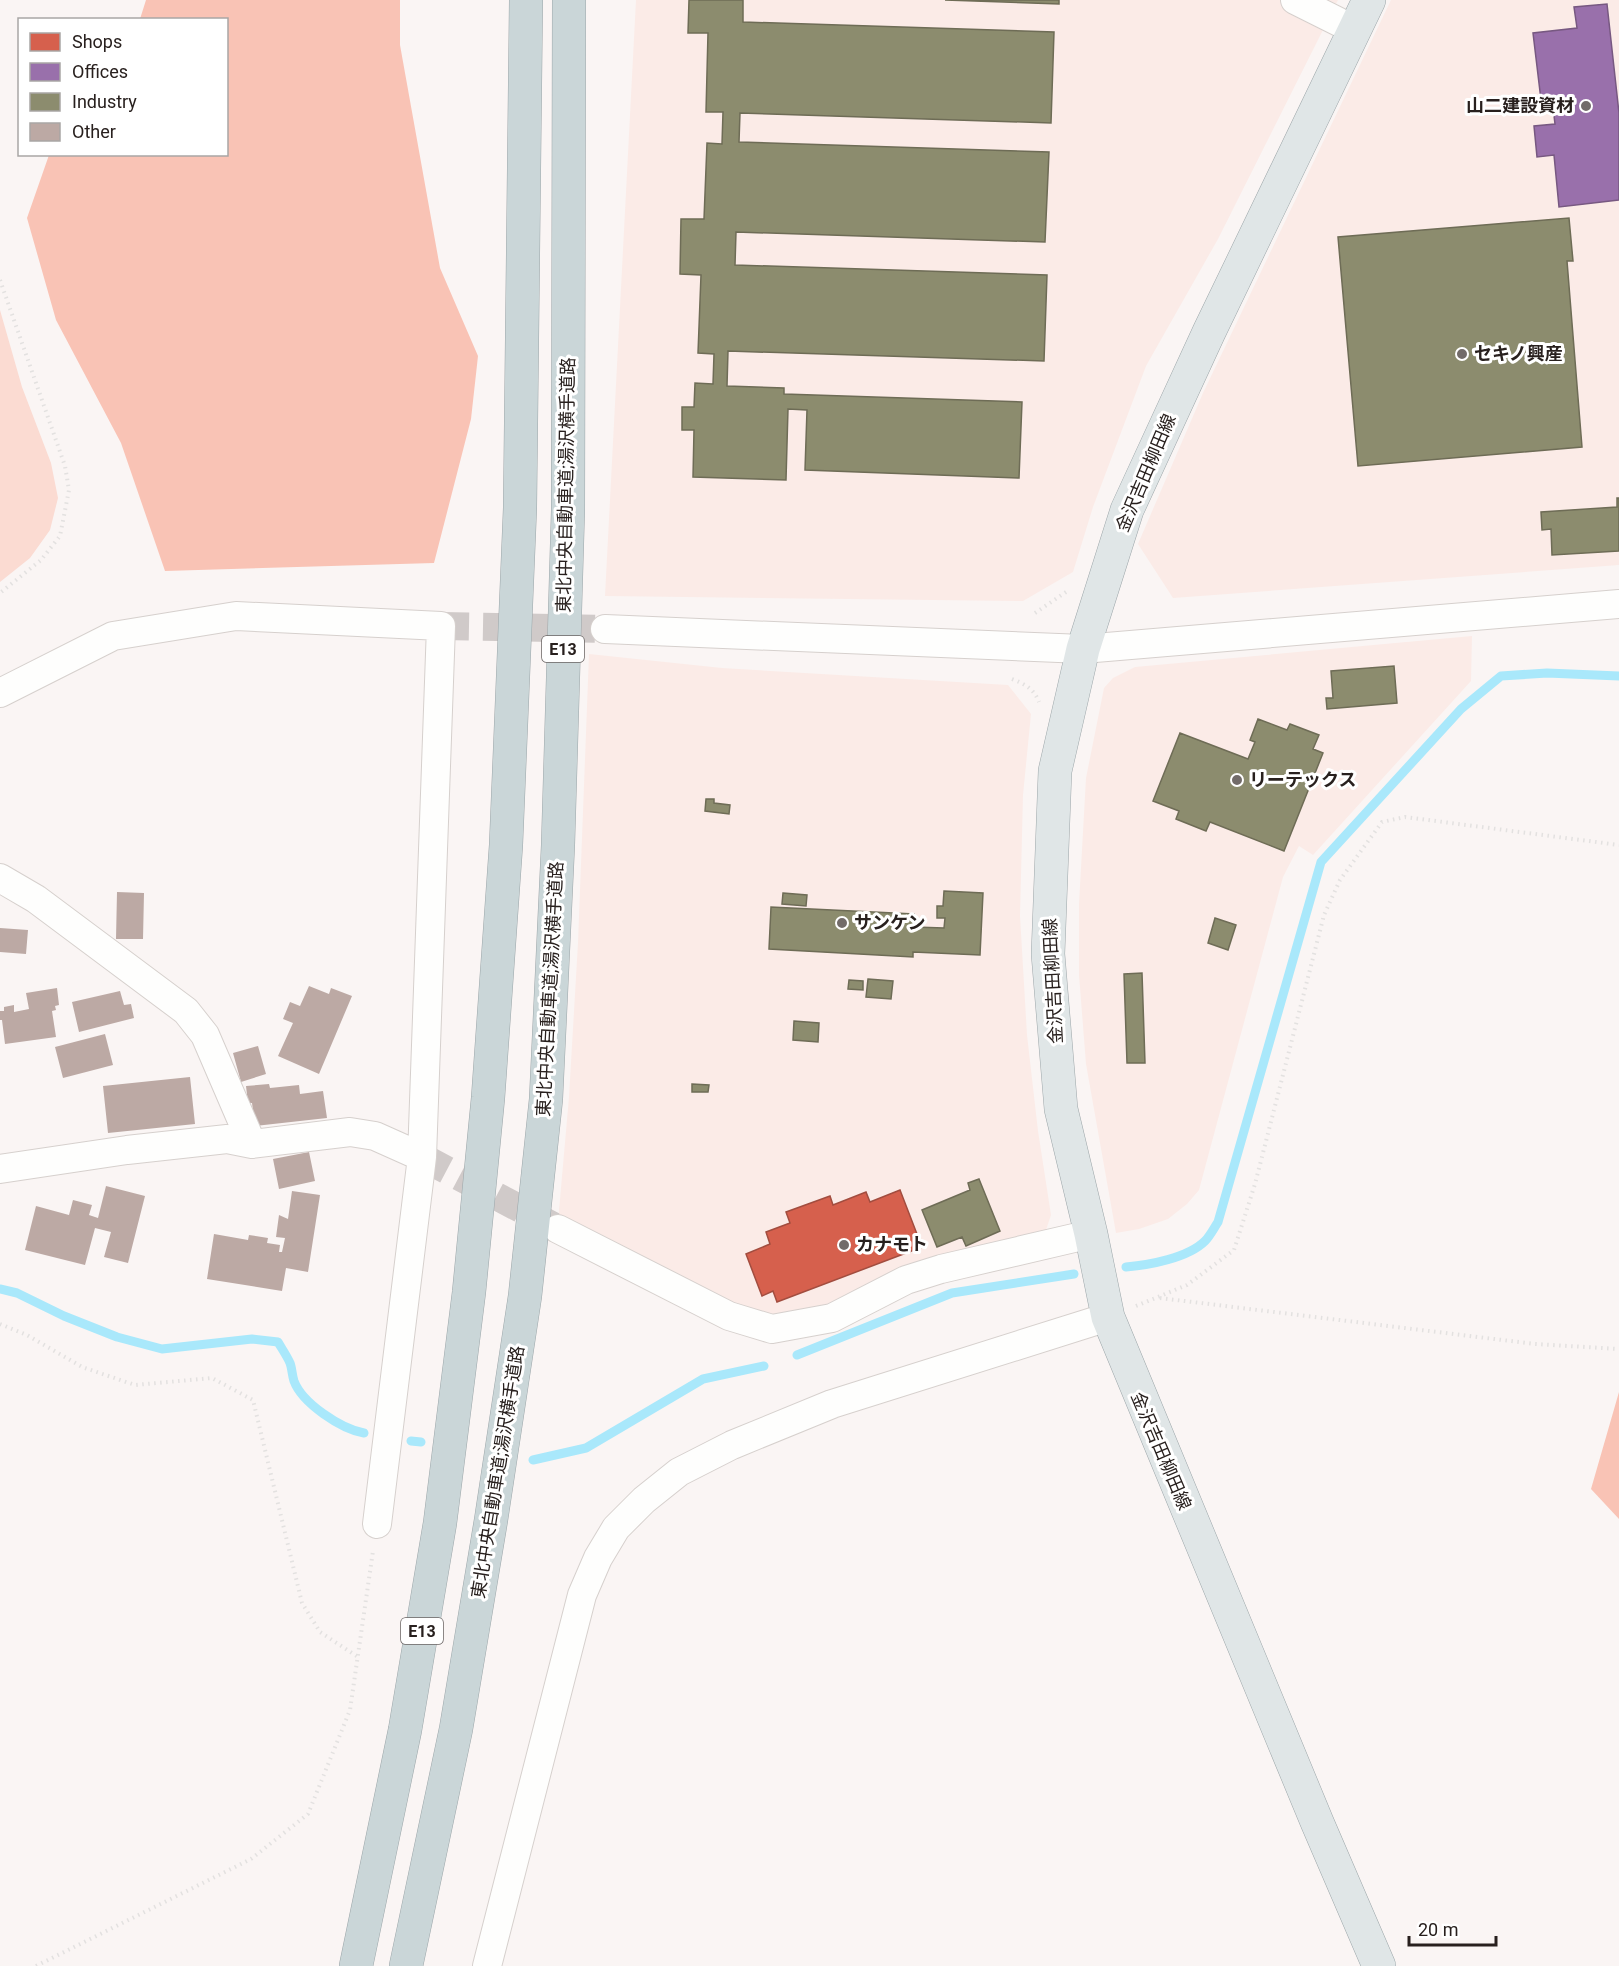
<svg xmlns="http://www.w3.org/2000/svg" width="1619" height="1966" viewBox="0 0 1619 1966" font-family="Roboto,'Noto Sans JP',sans-serif">
  <style>
    .built { fill: #fbebe7 }
    .green { fill: #fbdbd2 }
    .forest { fill: #f9c3b5 }
    .shops { fill: #d6604d; stroke: #a24d3f; stroke-width: 1.5 }
    .offices { fill: #9970ab; stroke: #775881; stroke-width: 1.5 }
    .industry { fill: #8c8c6e; stroke: #6e6c56; stroke-width: 1.5 }
    .lines { fill: none; stroke-linecap: round; stroke-linejoin: round }
    .stream { stroke: #a9e8fb; stroke-width: 9 }
    .building { fill: #bca9a4 }
    .minor-tunnel { stroke: #d0cac9; stroke-width: 28; stroke-dasharray: 28 14; stroke-linecap: butt }
    .minor-casing { stroke: #d6d0cd; stroke-width: 30 }
    .major-casing { stroke: #9ca6a9; stroke-width: 34 }
    .highway-casing { stroke: #9ca6a9; stroke-width: 34 }
    .path { stroke: #e3e1e0; stroke-width: 4; stroke-dasharray: 1.5 4.5; stroke-linecap: butt }
    .minor { stroke: #fefefd; stroke-width: 28 }
    .major { stroke: #e0e6e7; stroke-width: 33 }
    .highway { stroke: #cad6d8; stroke-width: 33 }
    .poi-dot { fill: #726b69; stroke: #fff; stroke-width: 2 }
    .labels { text-anchor: middle; stroke-width: 6; stroke-linejoin: round; paint-order: stroke }
    .shield { fill: #fff; stroke: #686362; stroke-width: 1.5 }
    .shield-label { font-size: 16px; font-weight: bold; fill: #28201e }
    .poi-label { font-size: 18px; font-weight: bold; fill: #28201e; stroke: #fff; text-anchor: start }
    .street-label { font-size: 18px; fill: #28201e; stroke: #fff }
  </style>
  <rect width="100%" height="100%" fill="#faf5f4"/>
  <path class="built" d="M636,0H1338L1218,239L1146,366L1093,507L1073,572L1023,601L605,596Z
    M1391,0H1619V565L1173,598L1138,544L1203,393Z
    M1472,636L1471,681L1313,855L1299,846L1283,877L1199,1190L1187,1204L1168,1219L1139,1229L1116,1233L1086,1064L1079,975V904L1086,778L1104,688L1113,678L1135,667Z
    M589,654L722,668L1008,685L1031,714L1023,795L1020,916L1027,1035L1038,1131L1051,1215L1044,1236L831,1309L750,1316L558,1222L569,1097L578,943Z"/>
  <path class="green" d="M0,310L22,387L51,463L58,498L50,530L30,558L0,582Z"/>
  <path class="forest" d="M146,0H400V45L440,268L478,356L471,419L434,563L165,571L121,443L56,320L27,218L49,155L226,154V20L140,19Z
    M1619,1392V1519L1591,1489Z"/>
  <path class="shops" d="M900,1190L922,1247L777,1302L773,1291L762,1296L746,1254L770,1244L766,1232L790,1223L786,1212L830,1196L833,1205L866,1192L870,1202Z"/>
  <path class="offices" d="M1607,4L1619,113V200L1559,207L1554,155L1537,157L1534,126L1555,124L1552,99L1541,100L1533,33L1577,28L1574,7Z"/>
  <path class="industry" d="M689,0H743V22L1054,32L1051,123L740,113L739,142L1049,152L1045,242L736,232L735,265L1047,275L1044,361L728,351L727,386L784,388V394L1022,402L1019,478L805,470L807,410L788,409L786,480L693,477L694,430H682V407H694L695,383L713,384L714,354L698,353L701,275L680,274L681,219H704L707,143L722,144L723,112H706L708,33H688Z
    M945,0H1059V4Z
    M1569,218L1573,261H1567L1582,447L1358,466L1338,237Z
    M1617,498H1619V551L1552,555L1551,529L1542,530L1541,512L1617,507Z
    M1394,666L1397,703L1327,709L1326,698H1333L1331,671Z
    M1258,719L1287,730L1290,724L1319,735L1313,749L1323,753L1284,851L1210,822L1206,831L1176,819L1179,811L1153,801L1180,733L1248,759L1255,742L1250,740Z
    M706,799H714V803L730,805L729,814L705,811Z
    M944,891L983,893L980,955L913,952V957L769,949L771,907L914,914V927L944,928L945,918H937V906H943Z
    M783,893L807,895L806,906L782,904Z
    M1215,918L1236,925L1228,950L1208,943Z
    M1142,973L1145,1063H1127L1124,974Z
    M868,979L893,981L891,999L866,997Z
    M849,980L863,981V990L848,989Z
    M794,1021L819,1023L818,1042L793,1040Z
    M692,1084L709,1085L708,1092H692Z
    M979,1179L1000,1231L966,1246L962,1237L937,1247L922,1210L970,1190L968,1183Z"/>
  <g class="lines">
    <path class="stream" d="M1126,1267C1149,1265 1188,1258 1205,1241C1210,1236 1214,1228 1218,1222L1321,862L1461,709L1501,676L1547,673L1619,676
      M0,1289L17,1293L64,1316L117,1337L162,1349L252,1339L278,1342C282,1349 287,1356 290,1363C292,1368 292,1375 294,1381C302,1403 341,1429 364,1433
      M797,1355L952,1293L1074,1274
      M411,1441L421,1442
      M533,1460L586,1448L703,1379L764,1366"/>
  </g>
  <path class="building" d="M117,892L144,893L143,939H116Z
    M0,928L28,930L26,954L0,952Z
    M309,986L329,994L331,988L352,996L319,1074L278,1056L293,1023L283,1019L290,1002L300,1006Z
    M57,988L59,1005L55,1006L56,1010L52,1011L56,1037L5,1044L2,1020H0V1011H4V1007L14,1005V1012L29,1009L26,993Z
    M120,991L124,1005L131,1004L134,1018L79,1032L72,1002Z
    M105,1034L113,1065L63,1078L55,1047Z
    M258,1046L266,1074L241,1082L233,1053Z
    M190,1077L195,1124L108,1133L103,1086Z
    M269,1084L270,1088L299,1085L300,1094L323,1091L327,1118L255,1126L252,1103H248L246,1086Z
    M309,1152L315,1181L279,1189L273,1159Z
    M106,1186L145,1196L128,1263L104,1257L111,1232L95,1228L85,1265L25,1250L36,1206L69,1215L73,1200L92,1205L89,1215L98,1218Z
    M292,1191L320,1195L308,1272L286,1268L282,1291L207,1279L214,1234L248,1240L249,1235L268,1238L267,1243L280,1245L279,1252H282L285,1238L276,1237L279,1215L288,1219Z"/>
  <g class="lines">
    <path class="minor-tunnel" d="M441,626L605,629
      M422,1157L553,1226"/>
    <g class="minor-casing">
      <path id="minor" d="M1295,0L1355,30
        M605,629L1083,649L1619,604
        M0,693L113,636L236,616L441,626L422,1157L377,1524
        M0,878L36,899L186,1011L205,1035L252,1144
        M0,1169L127,1150L227,1139L252,1144L350,1132L375,1136L422,1157
        M558,1229L729,1316L772,1329L832,1318L906,1280L941,1269L1091,1234
        M487,1966L582,1595L598,1558L616,1528L644,1500L679,1472L732,1445L832,1404L1108,1317"/>
    </g>
    <g class="major-casing">
      <path id="major" d="M1369,0L1209,332L1127,510L1083,649L1055,771L1048,954L1061,1109L1091,1234L1108,1317L1317,1822L1379,1966"/>
    </g>
    <g class="highway-casing">
      <path id="highway" d="M356,1966L405,1730L440,1523L469,1292L488,1098L506,845L520,508L526,0
        M406,1966L456,1729L491,1520L525,1296L546,1099L558,845L568,510L569,0"/>
    </g>
    <path class="path" d="M0,280L65,466L69,490L60,536L41,560L0,593
      M1035,613L1069,590
      M1012,679C1025,684 1034,689 1039,702
      M1160,1298L1535,1344L1619,1349
      M1136,1306L1187,1285L1234,1250L1255,1184L1324,915L1340,880L1382,822L1405,817L1619,845
      M0,1324L27,1335L82,1367L135,1385L212,1378L253,1400L302,1603L320,1632L358,1657
      M36,1966L251,1859L308,1814L350,1710L373,1551"/>
    <use href="#minor" class="minor"/>
    <use href="#major" class="major"/>
    <use href="#highway" class="highway"/>
  </g>
  <g class="poi-dot">
    <circle cx="1586" cy="106" r="6"/>
    <circle cx="1462" cy="354" r="6"/>
    <circle cx="1237" cy="780" r="6"/>
    <circle cx="842" cy="923" r="6"/>
    <circle cx="844" cy="1245" r="6"/>
  </g>
  <g class="labels">
    <g class="shield">
      <rect x="542" y="636" width="42" height="26" rx="4.5"/>
      <rect x="401" y="1618" width="42" height="26" rx="4.5"/>
    </g>
    <g class="shield-label">
      <text x="563" y="655">E13</text>
      <text x="422" y="1637">E13</text>
    </g>
    <g class="poi-label">
      <text x="1574" y="112" text-anchor="end">山二建設資材</text>
      <text x="1474" y="360">セキノ興産</text>
      <text x="1249" y="786">リーテックス</text>
      <text x="854" y="929">サンケン</text>
      <text x="856" y="1251">カナモト</text>
    </g>
    <g class="street-label">
      <text transform="translate(1146 473) rotate(-67)" y="6">金沢吉田柳田線</text>
      <text transform="translate(566 485) rotate(-89)" y="6">東北中央自動車道;湯沢横手道路</text>
      <text transform="translate(1053 981) rotate(-93)" y="6">金沢吉田柳田線</text>
      <text transform="translate(550 989) rotate(-87)" y="6">東北中央自動車道;湯沢横手道路</text>
      <text transform="translate(1161 1451) rotate(67)" y="6">金沢吉田柳田線</text>
      <text transform="translate(498 1472) rotate(-81)" y="6">東北中央自動車道;湯沢横手道路</text>
    </g>
  </g>
  <rect x="18" y="18" width="210" height="138" fill="#ffffff" stroke="#a9a6a5" stroke-width="1.5"/>
  <rect x="30" y="33" width="30" height="18" fill="#d6604d" stroke="#a9a6a5" stroke-width="1.5"/>
  <text x="72" y="48" font-size="18" fill="#28201e">Shops</text>
  <rect x="30" y="63" width="30" height="18" fill="#9970ab" stroke="#a9a6a5" stroke-width="1.5"/>
  <text x="72" y="78" font-size="18" fill="#28201e">Offices</text>
  <rect x="30" y="93" width="30" height="18" fill="#8c8c6e" stroke="#a9a6a5" stroke-width="1.5"/>
  <text x="72" y="108" font-size="18" fill="#28201e">Industry</text>
  <rect x="30" y="123" width="30" height="18" fill="#bca9a4" stroke="#a9a6a5" stroke-width="1.5"/>
  <text x="72" y="138" font-size="18" fill="#28201e">Other</text>
  <path d="M1409 1936v9h87v-9" fill="none" stroke="#28201e" stroke-width="3"/>
  <text x="1418" y="1936" font-size="18" fill="#28201e" stroke="#ffffff" stroke-width="4.5" paint-order="stroke">20 m</text>
</svg>
